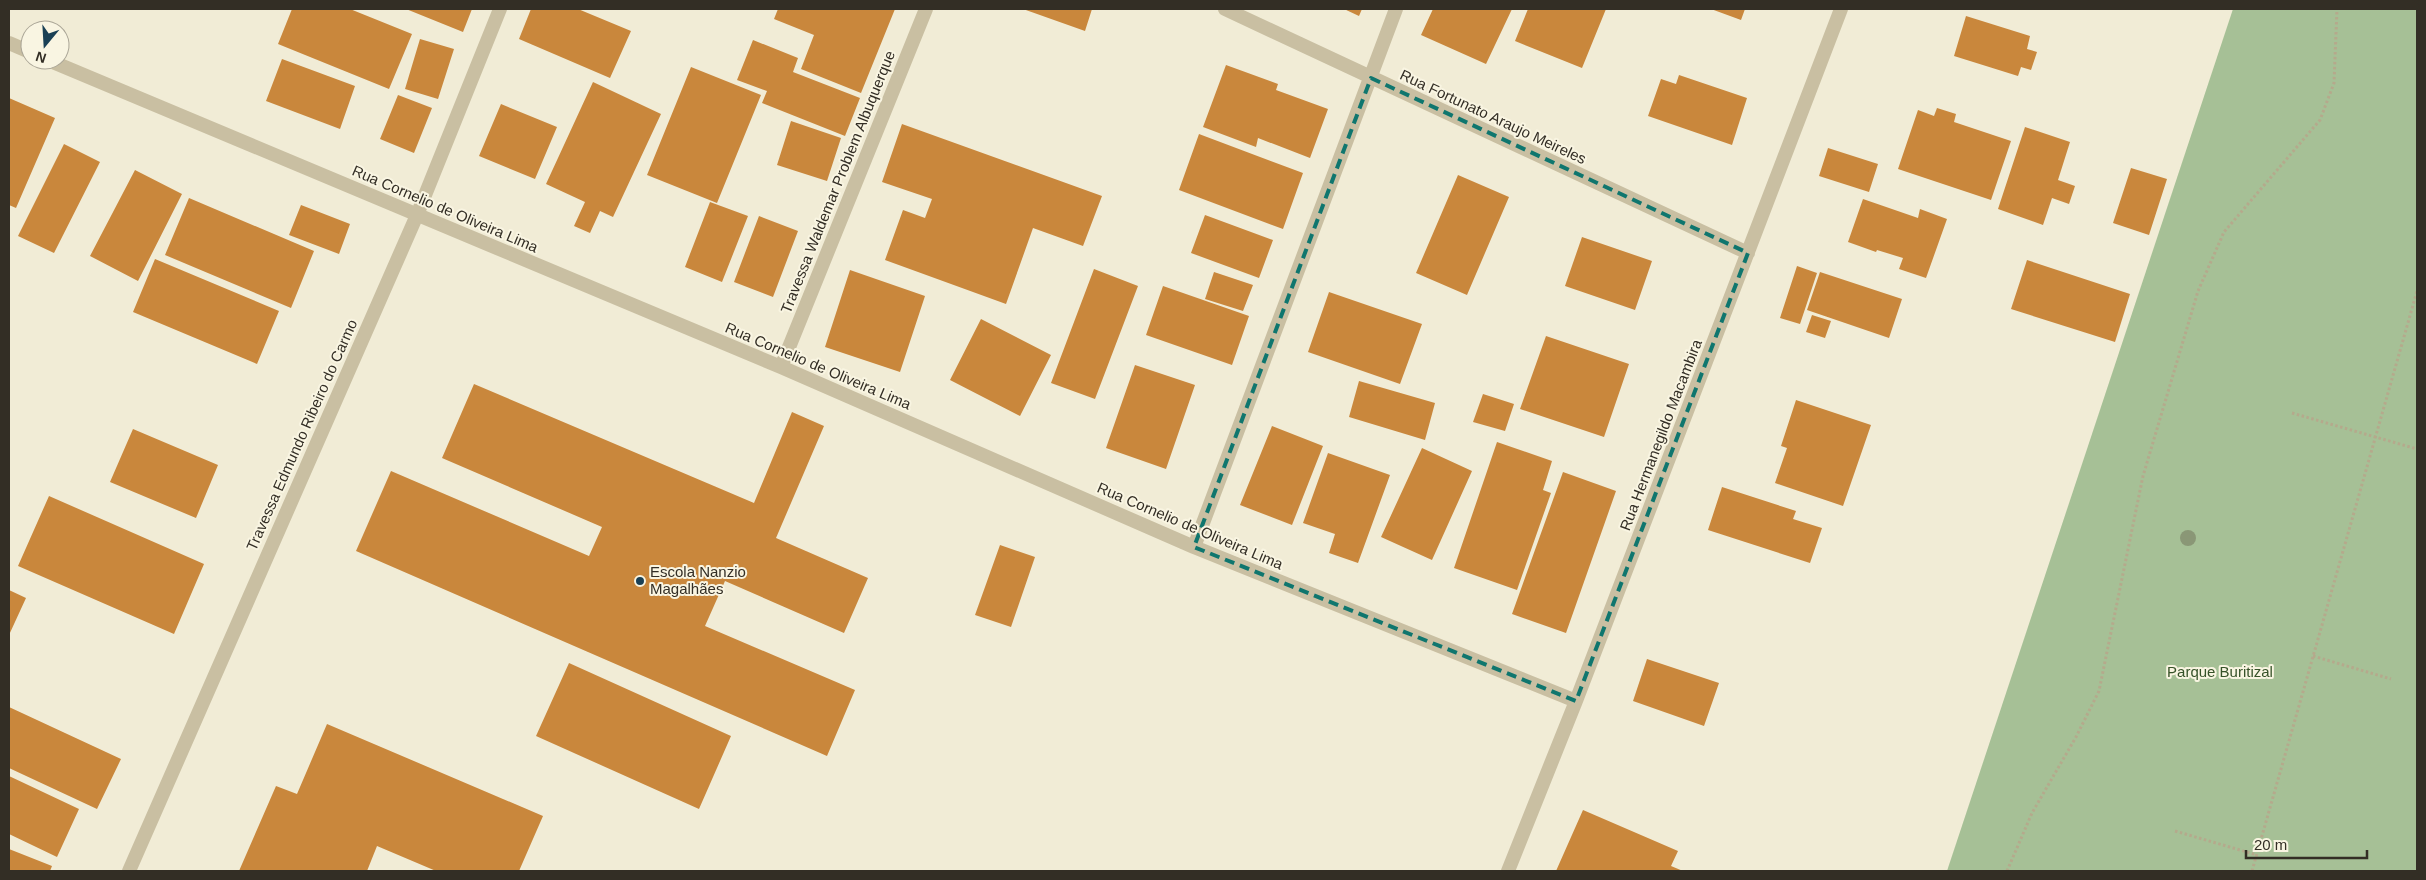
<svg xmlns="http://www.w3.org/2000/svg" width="2426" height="880" viewBox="0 0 2426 880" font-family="Arial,sans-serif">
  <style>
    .green { fill: #a6c096 }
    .building { fill: #c9873c }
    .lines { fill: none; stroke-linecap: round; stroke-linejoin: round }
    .path { stroke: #b5a98c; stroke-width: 3; stroke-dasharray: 2.5 2.5; stroke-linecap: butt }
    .minor { stroke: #c9bfa2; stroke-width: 14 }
    .tree { fill: #8a9776 }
    .marked { fill: none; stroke: #0f766e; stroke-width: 4; stroke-dasharray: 10 6; stroke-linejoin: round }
    .poi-dot { fill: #1a4055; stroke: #f9f5e2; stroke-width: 2 }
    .labels { text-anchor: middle; stroke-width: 4; stroke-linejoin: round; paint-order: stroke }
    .street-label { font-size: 15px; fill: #332e25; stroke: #f9f5e2 }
    .poi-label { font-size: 15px; fill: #332e25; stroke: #f9f5e2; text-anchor: start }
    .park-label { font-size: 15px; fill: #365228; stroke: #f9f5e2 }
  </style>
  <rect width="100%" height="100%" fill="#f1ecd6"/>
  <path class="green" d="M2233,9H2417V871H1947Z"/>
  <path class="building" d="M292,9H350L412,34L389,89L278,44Z
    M406,9H472L463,32Z
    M531,9H578L631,31L610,78L519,39Z
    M778,9H895L861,93L801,69L814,35L774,19Z
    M1023,9H1092L1085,31Z
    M1344,9H1362L1359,16Z
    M1433,9H1512L1486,64L1421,35Z
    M1528,9H1606L1582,68L1515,41Z
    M1711,9H1745L1741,20Z
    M1966,16L2030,36L2027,49L2037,52L2031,70L2021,67L2018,76L1954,56Z
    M420,39L454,49L438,99L405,89Z
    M753,40L798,58L793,72L860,98L845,136L762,103L767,91L737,80Z
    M282,59L355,86L340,129L266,101Z
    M1226,65L1278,84L1276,90L1328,109L1310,158L1258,138L1256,147L1203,127Z
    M691,67L761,95L717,203L647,175Z
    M1679,75L1747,98L1732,145L1648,116L1661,79L1676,84Z
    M593,82L661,114L613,217L600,211L590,233L574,226L585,202L546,184Z
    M398,95L432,108L414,153L380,139Z
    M9,98L55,118L16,208L9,205Z
    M501,104L557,127L535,179L479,156Z
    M1937,108L1956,114L1954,122L2011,141L1991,200L1898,169L1918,110L1934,116Z
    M791,121L841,138L827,181L777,165Z
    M902,124L1102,196L1083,246L1033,228L1006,304L885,260L903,210L925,218L932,199L882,182Z
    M2025,127L2070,142L2058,180L2075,186L2069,204L2052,198L2043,225L1998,209Z
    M1199,134L1303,173L1283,229L1179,190Z
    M64,144L100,162L54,253L18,236Z
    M1828,148L1878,164L1869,192L1819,176Z
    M2131,168L2167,179L2149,235L2113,223Z
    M135,170L182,194L138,281L90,256Z
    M1458,175L1509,197L1467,295L1416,273Z
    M189,198L314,251L291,308L165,255Z
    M1863,199L1918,218L1920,209L1947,219L1926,278L1899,269L1903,258L1877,250L1876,252L1848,242Z
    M710,202L748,216L722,282L685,267Z
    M301,205L350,224L339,254L289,235Z
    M1205,215L1273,240L1259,278L1191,253Z
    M759,216L798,231L773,297L734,282Z
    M1582,237L1652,261L1635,310L1565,286Z
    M155,259L279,311L257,364L133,312Z
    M2027,260L2130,294L2115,342L2011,309Z
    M1797,266L1817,273L1800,324L1780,318Z
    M1094,269L1138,286L1095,399L1051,383Z
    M850,270L925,296L900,372L825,347Z
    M1214,272L1253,285L1243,311L1205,299Z
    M1820,272L1902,299L1889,338L1807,310Z
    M1163,286L1249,316L1232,365L1146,335Z
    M1329,292L1422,324L1400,384L1308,352Z
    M1812,315L1831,321L1825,338L1806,332Z
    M981,319L1051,355L1020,416L950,380Z
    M1546,336L1629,364L1604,437L1520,409Z
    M1135,365L1195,385L1166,469L1106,448Z
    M1359,381L1435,403L1425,440L1349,417Z
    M474,384L754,503L792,412L824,426L776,538L868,578L844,633L725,581L705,626L855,690L827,756L356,551L391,471L589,556L602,527L442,458Z
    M1483,394L1514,404L1505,431L1473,422Z
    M1796,400L1871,425L1843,506L1775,483L1787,448L1781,446Z
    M1272,426L1323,446L1292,525L1240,505Z
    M133,429L218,465L196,518L110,482Z
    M1497,442L1552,461L1543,490L1551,493L1517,590L1454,568Z
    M1422,448L1472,471L1432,560L1381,537Z
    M1328,453L1390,475L1358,563L1329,553L1335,534L1303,523Z
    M1563,472L1616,491L1566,633L1512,614Z
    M1722,487L1796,511L1793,519L1822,528L1810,563L1708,530Z
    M49,496L204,564L174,634L18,566Z
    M1000,545L1035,557L1011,627L975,615Z
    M9,590L26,598L9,635Z
    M1647,659L1719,683L1704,726L1633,701Z
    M569,663L731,736L699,809L536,736Z
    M9,707L121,759L97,809L9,768Z
    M327,724L543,816L519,871H436L377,846L367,871H239L276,786L297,794Z
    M9,776L79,809L57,857L9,834Z
    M1583,810L1678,851L1671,866L1683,871H1556Z
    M9,849L52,866L50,871H9Z"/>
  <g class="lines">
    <path class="path" d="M2292,413L2417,449
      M2313,656L2391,679
      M2175,831L2257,855
      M2007,871L2032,813L2076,737L2099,691L2143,476L2198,291L2224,232L2320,120L2334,83L2337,9
      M2252,871L2417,291"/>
    <path class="minor" d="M1225,9L1748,253
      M9,43L30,52
      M48,60L781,367L1194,547L1576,701
      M781,367L926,9
      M1194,547L1396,9
      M129,871L417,215L500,9
      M1508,871L1576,701L1841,9"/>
  </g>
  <circle class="tree" cx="2188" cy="538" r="8"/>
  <path class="marked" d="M1371,78L1748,253L1576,701L1194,547Z"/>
  <circle class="poi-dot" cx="640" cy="581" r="5"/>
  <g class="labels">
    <g class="street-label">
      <text transform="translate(1493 117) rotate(25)" y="5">Rua Fortunato Araujo Meireles</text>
      <text transform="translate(838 182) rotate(-68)" y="5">Travessa Waldemar Problem Albuquerque</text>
      <text transform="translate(445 209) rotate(23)" y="5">Rua Cornelio de Oliveira Lima</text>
      <text transform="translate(818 366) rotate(23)" y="5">Rua Cornelio de Oliveira Lima</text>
      <text transform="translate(302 435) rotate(-66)" y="5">Travessa Edmundo Ribeiro do Carmo</text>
      <text transform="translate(1661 435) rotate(-69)" y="5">Rua Hermanegildo Macambira</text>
      <text transform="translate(1190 526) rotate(23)" y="5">Rua Cornelio de Oliveira Lima</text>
    </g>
    <g class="poi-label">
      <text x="650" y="577">Escola Nanzio<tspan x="650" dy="17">Magalhães</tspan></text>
    </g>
    <g class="park-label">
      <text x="2220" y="677">Parque Buritizal</text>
    </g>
  </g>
  <rect width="2426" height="880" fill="none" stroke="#332e25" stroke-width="20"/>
  <g transform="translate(45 45) rotate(198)"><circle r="24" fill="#f9f5e2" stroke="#aaa596"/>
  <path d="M0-4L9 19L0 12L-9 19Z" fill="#1a4055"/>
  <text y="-8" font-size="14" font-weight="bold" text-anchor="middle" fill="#332e25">N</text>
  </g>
  <path d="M2246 850v8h121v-8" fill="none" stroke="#332e25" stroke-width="2.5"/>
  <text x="2254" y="850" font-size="15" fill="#332e25" stroke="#f9f5e2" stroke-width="4" paint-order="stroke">20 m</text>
</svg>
